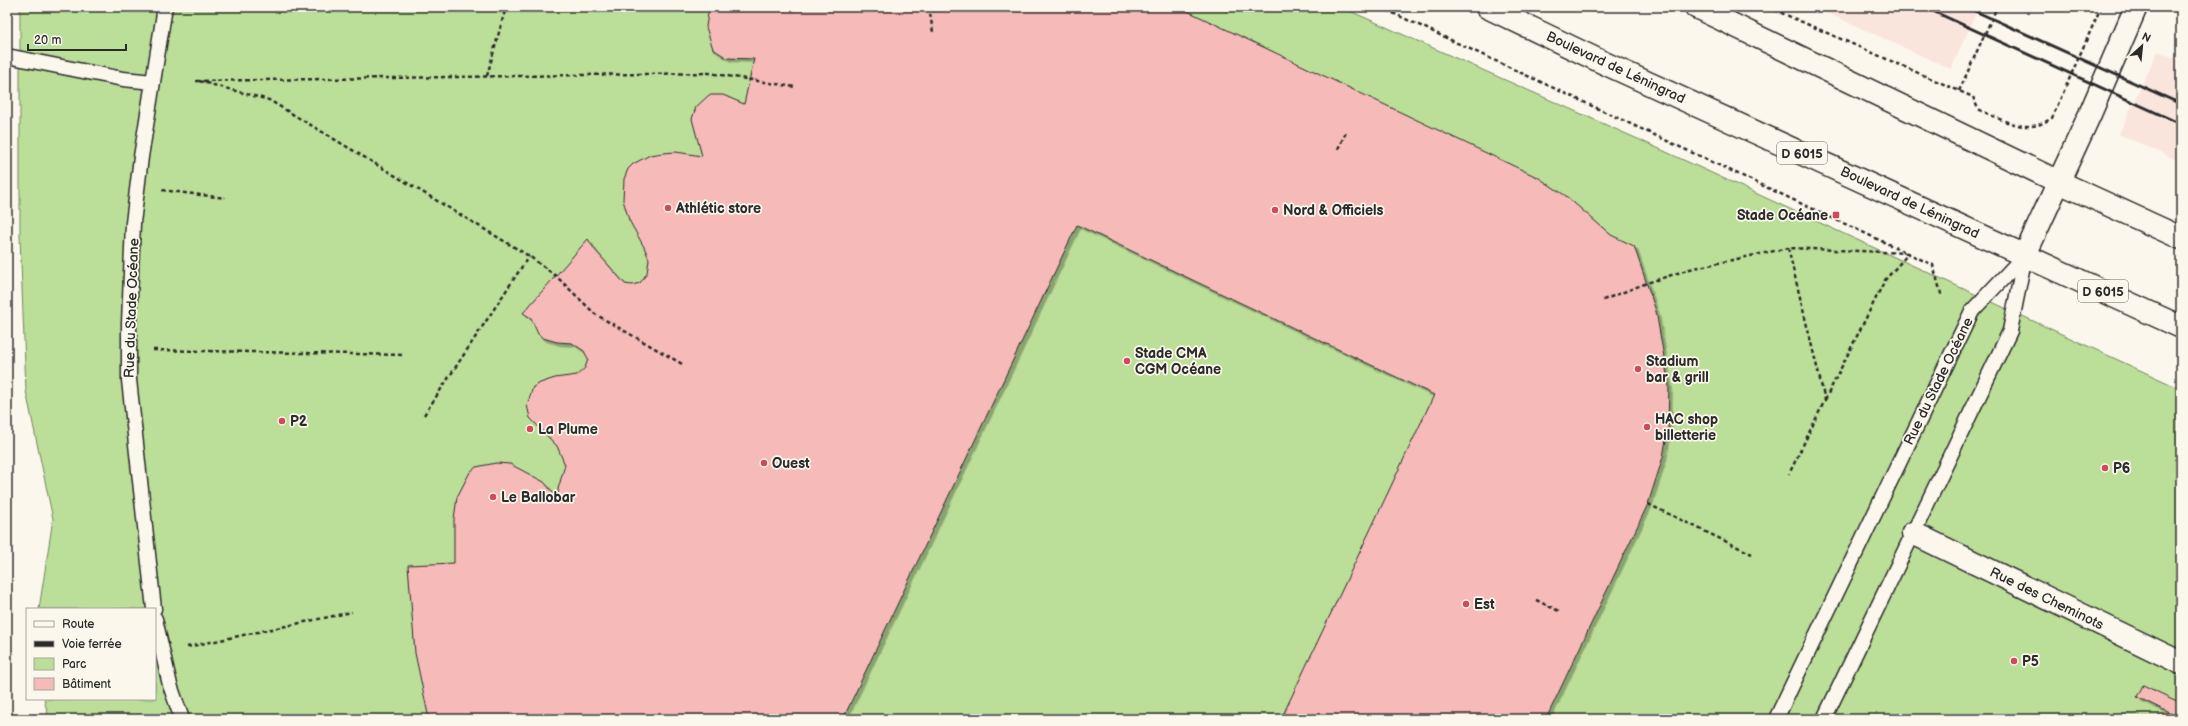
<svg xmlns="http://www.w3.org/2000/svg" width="2188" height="726" viewBox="0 0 2188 726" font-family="'Balsamiq Sans',sans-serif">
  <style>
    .built { fill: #fae5dc }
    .green { fill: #bbde98; stroke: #738462 }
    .building { fill: #f6bab8; stroke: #2b2b2b; filter: url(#shadow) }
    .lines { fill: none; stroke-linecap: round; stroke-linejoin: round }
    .lane-casing { stroke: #2b2b2b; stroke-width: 17 }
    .street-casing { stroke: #2b2b2b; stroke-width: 25 }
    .secondary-casing { stroke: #2b2b2b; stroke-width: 25 }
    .primary-casing { stroke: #2b2b2b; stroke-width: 25 }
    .path { stroke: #2b2b2b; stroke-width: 2.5; stroke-dasharray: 4 3; stroke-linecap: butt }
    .lane { stroke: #fbf7ec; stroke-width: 14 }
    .street { stroke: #fbf7ec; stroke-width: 22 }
    .secondary { stroke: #fbf7ec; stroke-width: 22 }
    .primary { stroke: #fbf7ec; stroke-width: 22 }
    .rail { stroke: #2b2b2b; stroke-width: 3 }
    .poi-dot { fill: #d1495b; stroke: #fbf7ec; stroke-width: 1.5 }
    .labels { text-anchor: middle; stroke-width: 3.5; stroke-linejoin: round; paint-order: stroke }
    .shield { fill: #fbf7ec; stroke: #696865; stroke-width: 1 }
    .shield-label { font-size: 13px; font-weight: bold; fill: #2b2b2b }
    .street-label { font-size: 14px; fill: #2b2b2b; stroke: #fbf7ec }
    .poi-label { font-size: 14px; font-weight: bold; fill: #2b2b2b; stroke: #fbf7ec; text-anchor: start }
  </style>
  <defs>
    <filter id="shadow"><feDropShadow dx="3.5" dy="3.5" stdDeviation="0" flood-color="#0004"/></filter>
  </defs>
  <rect width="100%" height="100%" fill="#fbf7ec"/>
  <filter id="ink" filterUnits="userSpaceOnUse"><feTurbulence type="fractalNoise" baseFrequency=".025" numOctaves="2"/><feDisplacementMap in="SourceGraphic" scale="8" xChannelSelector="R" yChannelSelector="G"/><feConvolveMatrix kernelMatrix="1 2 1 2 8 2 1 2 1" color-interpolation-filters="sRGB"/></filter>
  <g filter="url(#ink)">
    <path class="built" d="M1814,7H1979L1951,69Z
      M2158,51L2181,61V162L2119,134Z"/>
    <path class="green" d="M20,7H1341L1640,140L2181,389V719H49L44,699H155V609H39L53,519L26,391L20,236Z"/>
    <path class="building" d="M709,7H785L794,11L796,7H1179L1539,178L1566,196L1611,235L1634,246L1656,311L1669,386L1668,428L1663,457L1648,504L1546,719H1281L1434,395L1077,225L843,719H429L415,653L408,565L454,563V519L457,497L470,472L476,467L496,463L510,464L544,482L559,500L558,489L565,465L557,446L530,418L527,405L533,387L540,383L555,378L577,375L585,368L588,359L584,351L572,343L557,342L543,338L538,334L531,318L523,313L588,239L595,250L625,284L632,285L640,283L647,273L649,259L644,247L629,220L623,200L624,179L628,169L633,164L650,155L663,153L676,152L702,156L692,119L696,107L709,95H723L744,104L754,59L727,58L713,49L706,27Z
      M2143,685L2181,703L2176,716L2137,697Z"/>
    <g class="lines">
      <g class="lane-casing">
        <path id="lane" d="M7,56L123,79L153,82
          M154,609L129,380V324L133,223L141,157L165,7
          M155,619L170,685L182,719
          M1776,719L1972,311L2025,255
          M1824,719L2010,331L2025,255"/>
      </g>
      <g class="street-casing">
        <path id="street" d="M1913,533L2181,663"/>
      </g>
      <g class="secondary-casing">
        <path id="secondary" d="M2025,255L2090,114L2136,7"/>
      </g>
      <g class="primary-casing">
        <path id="primary" d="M1487,7L1604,63L2181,327
          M1696,7L2059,182L2181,238"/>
      </g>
      <path class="path" d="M929,7L933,32
        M1380,7L1933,265L1942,297
        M1768,7L1973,97L1978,109C1995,117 2018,130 2038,125C2042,124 2047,121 2052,118L2101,7
        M487,76L506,7H503
        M196,81L709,73L795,87
        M199,81L269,100L529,256L556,276L595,314L684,365
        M1959,91L1997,7
        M1338,149L1347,130
        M162,190L225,198
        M1788,248L1825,400L1789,474
        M1603,300L1647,283L1690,269L1788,248L1907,253
        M153,350L405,355
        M1825,400L1885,280L1909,253
        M424,415L529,256
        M1648,504L1752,554
        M1536,600L1561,612
        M187,647L352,612"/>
      <use href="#lane" class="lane"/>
      <use href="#street" class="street"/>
      <use href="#secondary" class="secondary"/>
      <use href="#primary" class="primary"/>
      <path class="rail" d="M1924,7L2181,124
        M1966,7L2181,104"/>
    </g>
  </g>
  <g class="poi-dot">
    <circle cx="668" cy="208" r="4"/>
    <circle cx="1275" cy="210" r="4"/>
    <rect x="1832" y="211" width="8" height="8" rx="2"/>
    <circle cx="1127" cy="361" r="4"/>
    <circle cx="1638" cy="369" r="4"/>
    <circle cx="282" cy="421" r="4"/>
    <circle cx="1647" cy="427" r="4"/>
    <circle cx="530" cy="429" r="4"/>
    <circle cx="764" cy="463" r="4"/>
    <circle cx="2105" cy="468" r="4"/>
    <circle cx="493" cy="497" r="4"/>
    <circle cx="1466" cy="604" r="4"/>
    <circle cx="2014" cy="661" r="4"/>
  </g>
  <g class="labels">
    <g class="shield">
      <rect x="1777" y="142" width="50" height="22" rx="3"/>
      <rect x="2078" y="280" width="50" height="22" rx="3"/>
    </g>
    <g class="shield-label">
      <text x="1802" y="158">D 6015</text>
      <text x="2103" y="296">D 6015</text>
    </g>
    <g class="street-label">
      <text transform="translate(1616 67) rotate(25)" y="5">Boulevard de Léningrad</text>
      <text transform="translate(1910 202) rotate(25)" y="5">Boulevard de Léningrad</text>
      <text transform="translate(131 308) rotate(-88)" y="5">Rue du Stade Océane</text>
      <text transform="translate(1938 381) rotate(-64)" y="5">Rue du Stade Océane</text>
      <text transform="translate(2047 598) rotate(26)" y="5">Rue des Cheminots</text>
    </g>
    <g class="poi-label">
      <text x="676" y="213">Athlétic store</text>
      <text x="1283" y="215">Nord &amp; Officiels</text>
      <text x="1828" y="220" text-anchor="end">Stade Océane</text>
      <text x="1135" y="358">Stade CMA<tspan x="1135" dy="16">CGM Océane</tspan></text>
      <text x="1646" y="366">Stadium<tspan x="1646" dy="16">bar &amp; grill</tspan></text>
      <text x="1655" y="424">HAC shop<tspan x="1655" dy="16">billetterie</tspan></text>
      <text x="290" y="426">P2</text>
      <text x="538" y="434">La Plume</text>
      <text x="772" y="468">Ouest</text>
      <text x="2113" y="473">P6</text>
      <text x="501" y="502">Le Ballobar</text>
      <text x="1474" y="609">Est</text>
      <text x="2022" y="666">P5</text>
    </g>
  </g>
  <rect width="2188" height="726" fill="none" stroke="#fbf7ec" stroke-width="24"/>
  <rect x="12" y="12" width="2164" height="702" fill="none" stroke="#2b2b2b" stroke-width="1.5" filter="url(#ink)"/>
  <rect x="26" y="608" width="130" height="92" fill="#fbf7ec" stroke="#a8a59f"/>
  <rect x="34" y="621" width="20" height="6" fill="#fbf7ec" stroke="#a8a59f"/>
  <text x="62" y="628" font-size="12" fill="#2b2b2b">Route</text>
  <rect x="34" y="641" width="20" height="6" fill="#2b2b2b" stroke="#a8a59f"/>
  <text x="62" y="648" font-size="12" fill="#2b2b2b">Voie ferrée</text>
  <rect x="34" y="658" width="20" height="12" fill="#bbde98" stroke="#a8a59f"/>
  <text x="62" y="668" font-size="12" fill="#2b2b2b">Parc</text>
  <rect x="34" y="678" width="20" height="12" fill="#f6bab8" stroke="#a8a59f"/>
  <text x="62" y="688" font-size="12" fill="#2b2b2b">Bâtiment</text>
  <g transform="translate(2142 46) rotate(27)" stroke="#fbf7ec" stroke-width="3" paint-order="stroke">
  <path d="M0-3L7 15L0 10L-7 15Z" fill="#2b2b2b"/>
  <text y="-6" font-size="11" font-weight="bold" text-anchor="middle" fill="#2b2b2b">N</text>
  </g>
  <path d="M28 44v6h98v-6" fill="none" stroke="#2b2b2b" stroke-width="2"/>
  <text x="34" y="44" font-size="12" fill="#2b2b2b" stroke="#fbf7ec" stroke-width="3" paint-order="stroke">20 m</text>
</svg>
